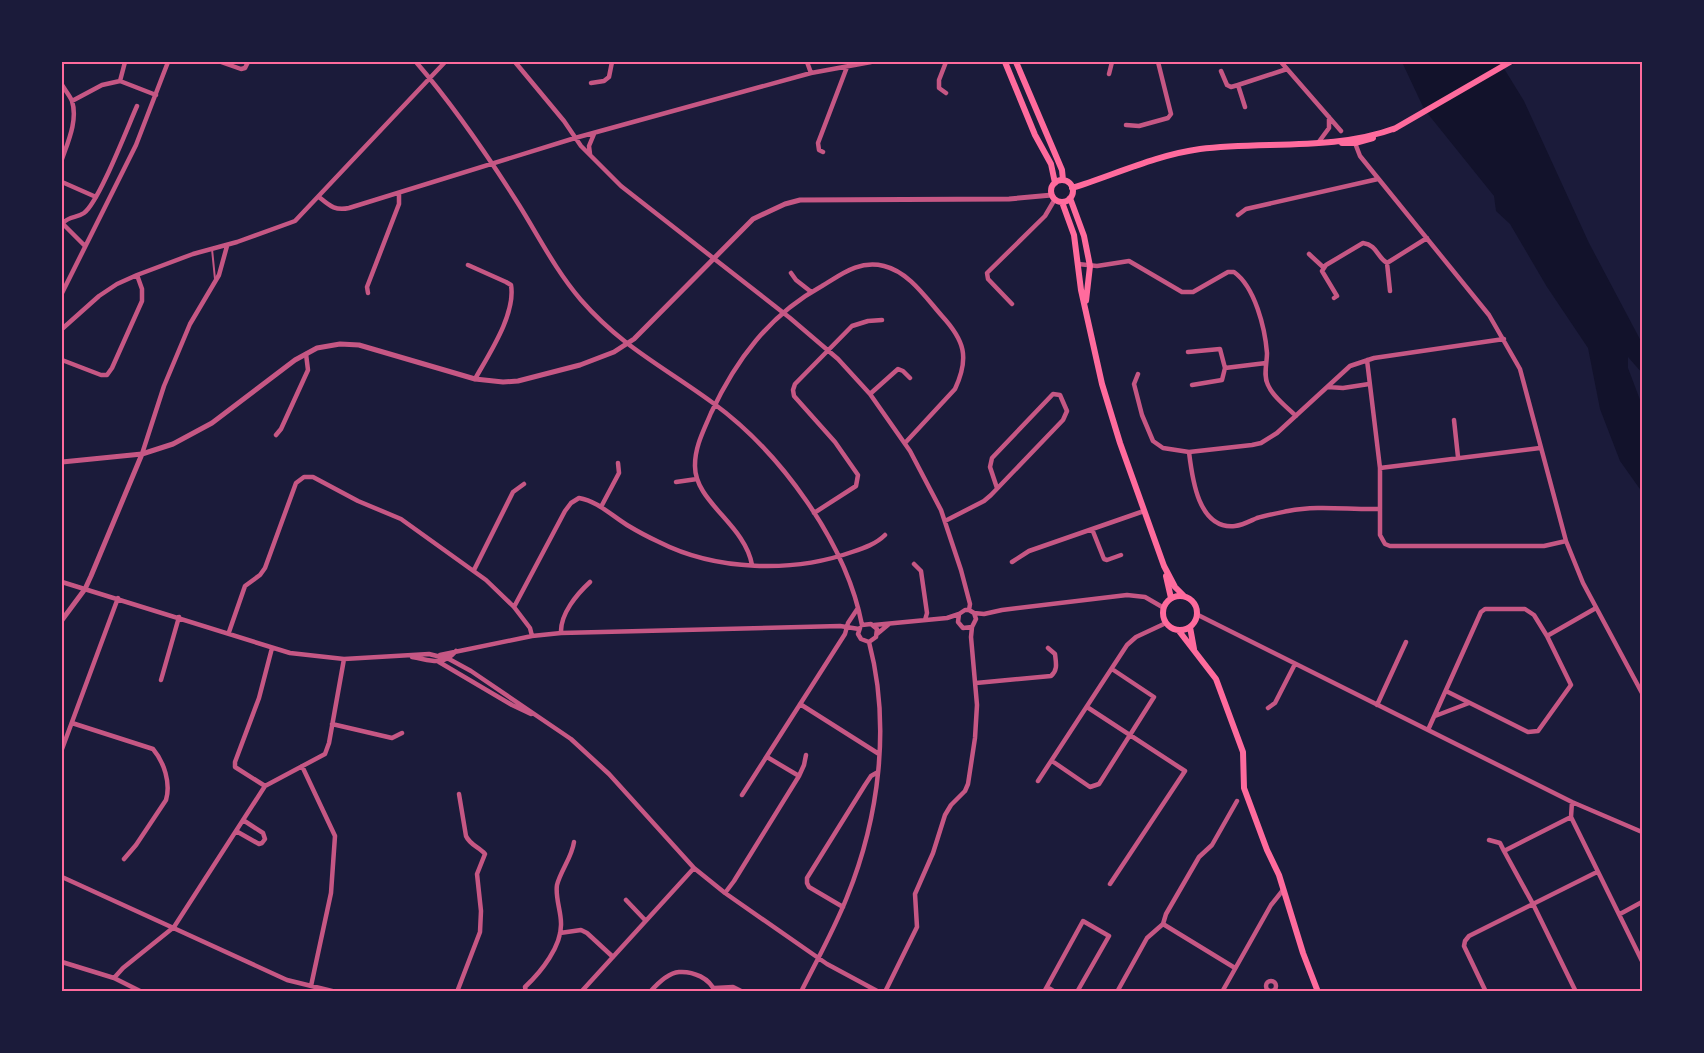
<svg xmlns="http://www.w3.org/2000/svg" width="1704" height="1053" viewBox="0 0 1704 1053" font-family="Montserrat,sans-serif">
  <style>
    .water { fill: #12122b }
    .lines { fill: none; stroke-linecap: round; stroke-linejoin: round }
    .service { stroke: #c65784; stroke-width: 2 }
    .minor { stroke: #c65784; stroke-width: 4.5 }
    .tertiary { stroke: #c65784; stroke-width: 5 }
    .secondary { stroke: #ff6b9d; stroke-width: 6 }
    .neatline { fill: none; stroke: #ff6b9d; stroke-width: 2 }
  </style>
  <rect width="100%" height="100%" fill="#1b1b3a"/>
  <path class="water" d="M1402,62H1500L1524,101L1589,243L1642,343V373L1628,357V368L1642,405V492L1620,461L1600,409L1588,348L1547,287L1510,224L1496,211L1494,196L1424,109Z"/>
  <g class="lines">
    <path class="service" d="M212,249L215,279"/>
    <path class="minor" d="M221,62L241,69L245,68L248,62
      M416,62C453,105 488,156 519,205C539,237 556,271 581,300C622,347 664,367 713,403C780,452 846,542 862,625
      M515,62L564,121L581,146L621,186L790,318L838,359L870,394L910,451L941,510L961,570L970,604L969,610
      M807,62L811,73
      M1281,62L1341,131
      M1221,71L1227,85L1231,87L1238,85
      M1109,74L1112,62
      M120,81L125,62
      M591,83L604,81L609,77L612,62
      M62,85C65,90 70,96 72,101C78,120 68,142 62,159
      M946,93L939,88V80L946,62
      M72,101L102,85L120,81L156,95
      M1245,107L1238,85L1287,69
      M1126,125L1139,126L1168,118L1171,114L1158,62
      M1318,143L1329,128V117
      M1355,143L1360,156L1489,315L1520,369L1566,541L1583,583L1642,693
      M823,152L819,150L818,143L847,67
      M590,154L589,146L594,134
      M62,182L96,197
      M319,197C330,206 335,211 349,208L575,138L811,73L871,62
      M1238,215L1246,209L1378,179
      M62,223L85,246
      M63,223C69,216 77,218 84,213C99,202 128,126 137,106
      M1309,254L1323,267
      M1387,263L1390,291
      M1078,264L1097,266L1129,261L1182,292H1193L1228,272H1234C1255,287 1265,328 1267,353C1267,364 1263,375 1268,385C1273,397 1287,407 1296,416
      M468,265L506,282L511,285C516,314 489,354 475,379
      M791,273L796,280L810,291
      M62,293L136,145L168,62
      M368,293L367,287L399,204V193
      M1334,298L1337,296L1322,271L1326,265L1363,243C1377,245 1377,257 1387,263L1427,238
      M1012,304L988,279L987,273L1045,216L1055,199
      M62,329L99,296L117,284L137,275L193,254L237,242L295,221L445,62
      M1188,352L1220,349L1225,368
      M62,360L101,375H107L112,368L142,301V289L137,275
      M1367,360L1380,468V535L1385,544L1390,546H1544L1566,541
      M1138,374L1134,384L1142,415L1153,441L1163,448L1189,452L1252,445L1261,443L1277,433L1350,366L1374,358L1504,339
      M1192,385L1222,380L1225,368L1266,363
      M1328,387L1343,388L1369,384
      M870,394L898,369L903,371L910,378
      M1454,420L1458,457
      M276,435L281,429L308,370L306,354
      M1189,452C1192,477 1198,530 1235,526C1243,525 1250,521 1257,518C1267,515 1278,513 1288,511C1319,505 1349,510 1380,509
      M142,454L164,386L190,324L219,275L227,246
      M1380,468L1540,448
      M676,482L697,479
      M601,507L619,473L618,463
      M814,513L856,486L858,475L835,442L794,396L793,390L795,384L852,326L868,321L882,320
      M945,521L984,501L991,495L1063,420L1067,411L1060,395L1053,394L992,458L990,467L997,488
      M1092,529L1104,559L1107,560L1121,555
      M1012,562L1029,551L1144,511
      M914,564L921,571L927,613L925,620
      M752,565C745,524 694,502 695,465C695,446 704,430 711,413C736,360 769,315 822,286C842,274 859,260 884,266C909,272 926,298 942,316C964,340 970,357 955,389L905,443
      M474,570L513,492L524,484
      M62,582L290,653L344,659L429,654L449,659L471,671L571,739L609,774L694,868L725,893L827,964L879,992
      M514,607L565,511L571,503L579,498C597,501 611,515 627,525C637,531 648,537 659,542C716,571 793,573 852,552C864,548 876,544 885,535
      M969,610H965L959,614L958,622L963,628L972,627
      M974,613L984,614L1002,610L1127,595L1145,597L1164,608
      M1198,615L1572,802L1642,832
      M862,625L871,624L877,629L876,637L869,642
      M874,625L947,618L959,614
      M860,628L858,634L861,639L869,642
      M229,632L245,586L260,575L265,568L296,483L304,477H313L358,501L401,519L486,580L514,607L530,628L532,636
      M561,633C560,614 577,594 590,582
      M877,634L889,624
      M440,655L532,636L561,633L840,626L859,629
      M412,657C431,660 442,667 456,651
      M439,662L512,705L531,714
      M161,680L179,617
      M976,683L1051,676C1058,670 1056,663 1055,654L1048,648
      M1446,691L1528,732L1538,731L1571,685L1547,636
      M800,704L879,754
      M1377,705L1406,642
      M1087,707L1185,771L1110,884
      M1268,708L1275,703L1295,664
      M1435,716L1469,703
      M72,723L153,749C164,762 171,783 166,800L136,845L124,859
      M332,724L392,738L402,733
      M1428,730L1481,612L1485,609H1525L1534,615L1547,636L1596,608
      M62,749L118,598
      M1052,761L1090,787L1099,784L1154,697L1112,669
      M302,766L335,836L331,893L311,986
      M799,776L804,765L806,755
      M1038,781L1127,645L1136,637L1166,623
      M265,786L235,767V762L259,698L272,648
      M742,795L845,634L848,623L858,608
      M1572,802L1571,817L1642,961
      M1571,817L1504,851L1533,904L1576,992
      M236,831L259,844L262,843L265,839L263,833L243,820
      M1489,840L1500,843L1504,851
      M62,877L287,980L336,992
      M725,893L734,881L799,776L767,757
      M626,900L645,920
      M843,907L809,887L807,883V878L865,785L871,776L878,772
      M1620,914L1642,902
      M1163,924L1235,968
      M560,933L581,930L587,933L613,957
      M62,962L114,978L142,992
      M114,978L123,968L174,927L265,786L325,754L329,743L344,659
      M1266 986a5 5 0 1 1 10 0a5 5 0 1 1-10 0Z
      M1047,987L1055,992
      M715,988L733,987L743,992
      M457,992L480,932L481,911L477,874L485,854C479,847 470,845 466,836L459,794
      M526,992L525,987C541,972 562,946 561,923C561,911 555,897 557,885C561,870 572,857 574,842
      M581,992L694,868
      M650,992C657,984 668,973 679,972C693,971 710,978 715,992
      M801,992C817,960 834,930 847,897C879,818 891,725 869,642
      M885,992L917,927L915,894L933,853L945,815L951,805L965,791L968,784L975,738L977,705L971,637L972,627L976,619L974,613L969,610
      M1044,992L1083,921L1109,936L1077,992
      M1117,992L1147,938L1163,924L1166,914L1199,857L1212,845L1237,801
      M1222,992L1271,905L1283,890
      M1486,992L1464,946L1465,941L1469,936L1597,872"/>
    <path class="tertiary" d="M62,462L142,454L173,444L212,423L295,360L317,348L340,344L359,345L475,379L503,382L518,381L580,365L614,352L634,339L753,219L785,204L800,200L1009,199L1052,195
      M62,620L85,589L91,576L142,454"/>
    <path class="secondary" d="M1005,62L1035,135L1051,164L1055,183
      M1016,62L1062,170L1063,180
      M1394,129L1510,62
      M1342,143H1355L1373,138
      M1051 191a11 11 0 1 1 22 0a11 11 0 1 1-22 0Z
      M1072,188C1114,175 1156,155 1200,149C1265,141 1334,151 1396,128
      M1070,198L1084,236L1090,266L1086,301
      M1062,202L1074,235L1081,290L1102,384L1120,443L1164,566L1175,587L1184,596
      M1166,576L1171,598
      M1163 613a17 17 0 1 1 34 0a17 17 0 1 1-34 0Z
      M1190,627L1194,649
      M1179,631L1216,679L1243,752L1244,788L1267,850L1279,875L1303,953L1318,992"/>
  </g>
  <rect width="1704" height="1053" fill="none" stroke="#1b1b3a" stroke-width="126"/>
  <rect x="63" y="63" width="1578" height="927" class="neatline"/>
</svg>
